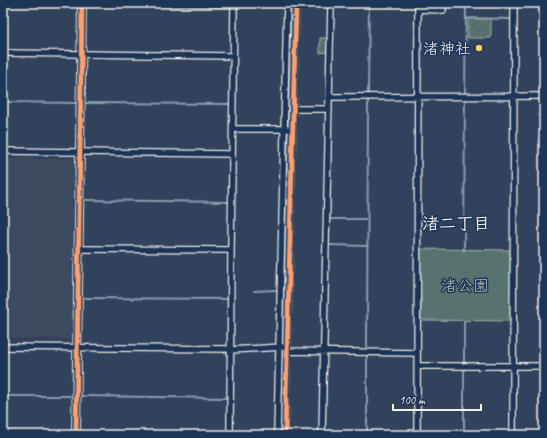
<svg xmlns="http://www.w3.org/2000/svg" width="547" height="438" viewBox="0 0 547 438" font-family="Caveat,'Klee One',sans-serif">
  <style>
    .built { fill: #3e4b60 }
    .park { fill: #577370; stroke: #a6b2ac }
    .garden { fill: url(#garden-furrows); stroke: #a6b2ac }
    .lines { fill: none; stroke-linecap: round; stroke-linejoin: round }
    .stream { stroke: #87a0ab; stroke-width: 2 }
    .minor-casing { stroke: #f4f1e8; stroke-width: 8 }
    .tertiary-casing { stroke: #f4f1e8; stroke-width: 10 }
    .minor { stroke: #1d3557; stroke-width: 5.5 }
    .tertiary { stroke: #1d3557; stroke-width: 7 }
    .cycleway-casing { stroke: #1d3557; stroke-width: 8 }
    .cycleway { stroke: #fca06f; stroke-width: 5 }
    .poi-dot { fill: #ffd166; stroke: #1d3557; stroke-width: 1.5 }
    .labels { text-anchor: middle; stroke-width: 3; stroke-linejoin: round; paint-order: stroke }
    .poi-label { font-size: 16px; fill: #f4f1e8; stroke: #1d3557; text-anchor: end }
    .park-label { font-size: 16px; fill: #b5bfb8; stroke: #1d3557 }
    .neighbourhood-label { font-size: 17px; font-weight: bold; fill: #f4f1e8; stroke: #1d3557 }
  </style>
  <defs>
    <pattern id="garden-furrows" width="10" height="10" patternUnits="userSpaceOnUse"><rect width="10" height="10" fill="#577370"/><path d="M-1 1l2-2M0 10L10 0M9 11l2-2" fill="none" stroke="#4f5b59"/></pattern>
  </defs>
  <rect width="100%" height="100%" fill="#30425c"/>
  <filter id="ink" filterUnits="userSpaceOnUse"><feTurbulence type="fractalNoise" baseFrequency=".025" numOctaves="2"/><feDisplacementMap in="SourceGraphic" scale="8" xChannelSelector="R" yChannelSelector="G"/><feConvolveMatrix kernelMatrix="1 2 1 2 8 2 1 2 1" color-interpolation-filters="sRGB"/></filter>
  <g filter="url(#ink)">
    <path class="built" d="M3,159H70L73,162L71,336L67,339L3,338Z"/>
    <path class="park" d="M419,249L511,250V321L420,320Z"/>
    <path class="garden" d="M468,19H491V38H468Z
      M320,38H328L327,52L320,53Z"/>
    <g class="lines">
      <path class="stream" d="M3,4L77,5
        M334,4H369
        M86,5L231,7
        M466,18L511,19
        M368,93L369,3
        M465,93L466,3
        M3,102L76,103
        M86,103L230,104
        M83,200L228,202
        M330,219H365
        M330,245L368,246
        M464,251L465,99
        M254,291L278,290
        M85,298L227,299
        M464,322V362
        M367,347L368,100
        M3,396H70
        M82,396L226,398
        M280,435L291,3
        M367,435V356
        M464,435V370"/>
      <g class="minor-casing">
        <path id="minor" d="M418,9L443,10V3
          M3,53L233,56
          M330,97L544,96
          M294,109H329
          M233,129H293
          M3,151L232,154
          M79,249L231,250
          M3,347L230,349
          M230,350L282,347
          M287,351L417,353
          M417,366H544
          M230,435L231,250L234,3
          M277,435L287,3
          M285,435L296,3
          M322,435L331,3
          M417,435L418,3
          M513,435L514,3"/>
      </g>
      <g class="tertiary-casing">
        <path id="tertiary" d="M76,435C77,291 81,147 82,3"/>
      </g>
      <use href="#minor" class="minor"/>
      <use href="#tertiary" class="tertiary"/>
      <g class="cycleway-casing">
        <path id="cycleway" d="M76,435C77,291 81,147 82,3
          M285,435L296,3"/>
      </g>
      <use href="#cycleway" class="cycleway"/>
    </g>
  </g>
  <circle class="poi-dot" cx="479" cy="48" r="4"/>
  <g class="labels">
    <g class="poi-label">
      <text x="471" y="54">渚神社</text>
    </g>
    <g class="park-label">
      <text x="465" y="291">渚公園</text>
    </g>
    <g class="neighbourhood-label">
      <text x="456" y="229">渚二丁目</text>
    </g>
  </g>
  <rect width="547" height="438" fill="none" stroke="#1d3557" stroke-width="16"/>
  <rect x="8" y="8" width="531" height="422" fill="none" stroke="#f4f1e8" stroke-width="1.5" filter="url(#ink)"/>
  <path d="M393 404v6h88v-6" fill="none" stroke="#f4f1e8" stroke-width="2"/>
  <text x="399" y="404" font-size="12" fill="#f4f1e8" stroke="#1d3557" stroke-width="3" paint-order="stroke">100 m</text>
</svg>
